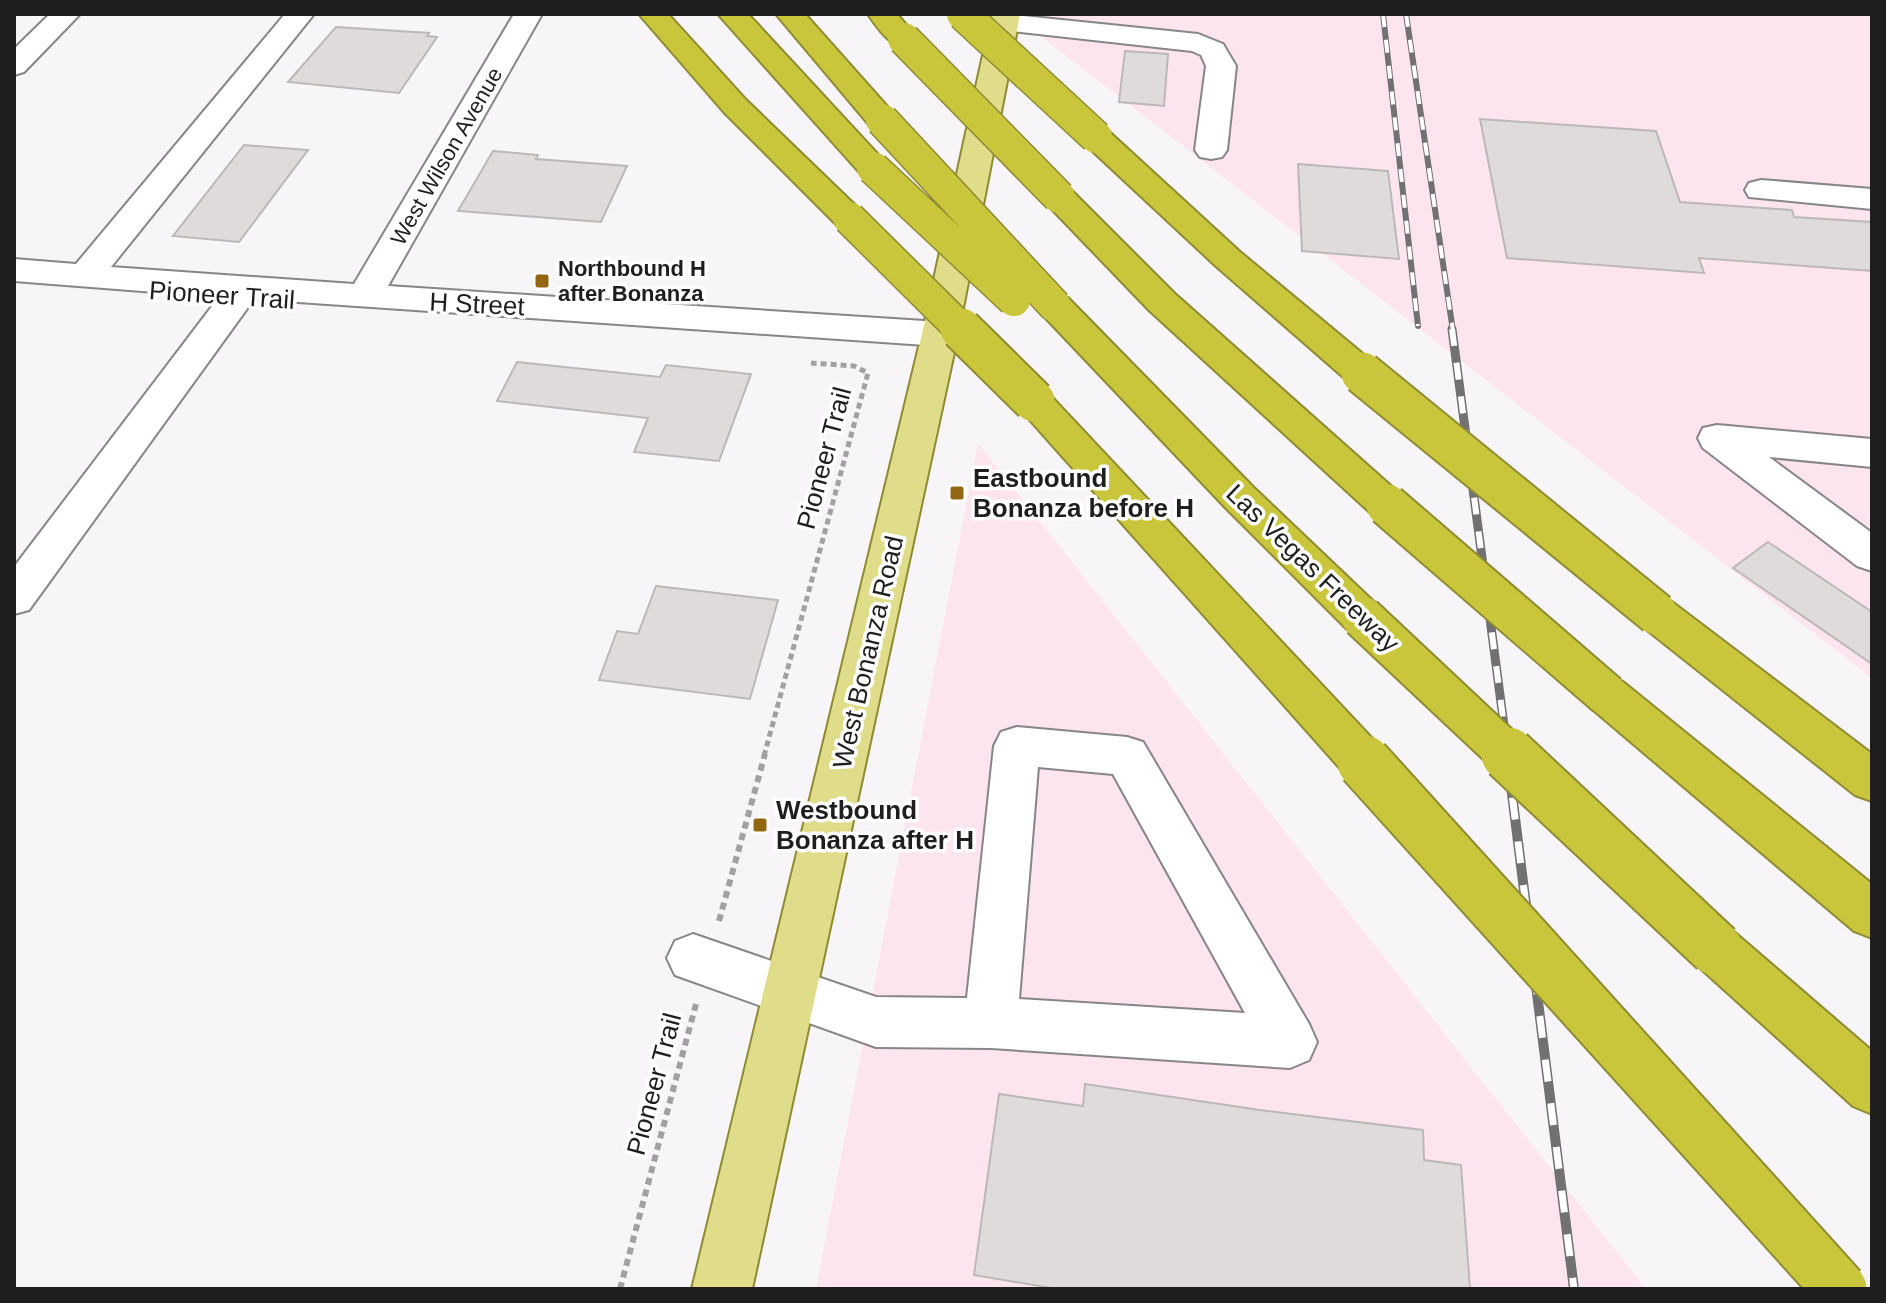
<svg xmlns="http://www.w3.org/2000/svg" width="1886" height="1303" viewBox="0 0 1886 1303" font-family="Helvetica,sans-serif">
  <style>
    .industrial { fill: #fde5ef }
    .building { fill: #dfdbda; stroke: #bcb8b7; stroke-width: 2 }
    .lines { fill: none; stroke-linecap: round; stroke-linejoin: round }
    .minor-casing { stroke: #878588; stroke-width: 4 }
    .major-casing { stroke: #8e8b32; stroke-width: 4 }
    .highway-casing { stroke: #8e8b32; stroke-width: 4 }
    .path-far1 { stroke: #a2a0a3; stroke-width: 5; stroke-dasharray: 6 4; stroke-linecap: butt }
    .path { stroke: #a2a0a3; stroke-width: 6; stroke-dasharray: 7 5; stroke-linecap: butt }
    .minor { fill: #fff; fill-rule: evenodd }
    .major { fill: #dfdd8a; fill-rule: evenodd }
    .highway { fill: #cac63c; fill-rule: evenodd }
    .rail-far2-casing { stroke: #717072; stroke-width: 6 }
    .rail-far1-casing { stroke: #717072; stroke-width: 9 }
    .rail-casing { stroke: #717072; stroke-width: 10 }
    .rail-far2 { stroke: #fff; stroke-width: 4; stroke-dasharray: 13; stroke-linecap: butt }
    .rail-far1 { stroke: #fff; stroke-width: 6; stroke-dasharray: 17; stroke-linecap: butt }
    .rail { stroke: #fff; stroke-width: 7; stroke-dasharray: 22; stroke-linecap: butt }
    .highway-bridge-far2-casing { stroke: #8e8b32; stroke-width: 35; stroke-linecap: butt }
    .highway-bridge-far1-casing { stroke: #8e8b32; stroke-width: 45; stroke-linecap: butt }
    .highway-bridge-casing { stroke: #8e8b32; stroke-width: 57; stroke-linecap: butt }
    .highway-bridge-far2 { stroke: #cac63c; stroke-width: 32 }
    .highway-bridge-far1 { stroke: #cac63c; stroke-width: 41 }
    .highway-bridge { stroke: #cac63c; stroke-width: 53 }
    .poi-dot { fill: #936612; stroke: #fff; stroke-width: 3 }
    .labels { text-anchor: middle; stroke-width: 7; stroke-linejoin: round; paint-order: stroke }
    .far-street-label { font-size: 22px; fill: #1e1e1f; stroke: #fff }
    .far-poi-label { font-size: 22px; font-weight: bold; fill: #1e1e1f; stroke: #fff; text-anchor: start }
    .street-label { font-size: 26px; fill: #1e1e1f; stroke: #fff }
    .poi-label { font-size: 26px; font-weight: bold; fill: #1e1e1f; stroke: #fff; text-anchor: start }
  </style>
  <rect width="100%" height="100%" fill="#f7f5f8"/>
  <path class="industrial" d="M1047,14H1872V678L1043,38Z
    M978,443L1646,1289H816Z"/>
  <path class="building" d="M336,27L429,33L427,36L437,37L399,93L288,82Z
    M1125,51L1168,54L1164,106L1119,102Z
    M1480,119L1656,131L1680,202L1792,210L1794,217L1872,222V271L1699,258L1704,273L1507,258Z
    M244,145L308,150L239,242L173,236Z
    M493,151L538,155L536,159L627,166L601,222L458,211Z
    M1298,164L1388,171L1399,259L1302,251Z
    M517,362L660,377L666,365L751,374L719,461L634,452L648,418L497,401Z
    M1768,542L1872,612V664L1733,568Z
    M656,586L778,600L750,699L599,680L617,631L638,634Z
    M1085,1084L1260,1110L1423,1130L1424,1160L1461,1165L1470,1289H1057L974,1275L999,1094L1083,1106Z"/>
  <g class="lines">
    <g class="minor-casing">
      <path id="minor" d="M50,14H80L24,72L14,75V49Z
        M285,14H314L111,267L354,284L514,14H542L388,286L940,322L953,326L958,334L953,342L940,346L254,299L29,610L14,614V567L219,297L14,281V259L76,264Z
        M1004,14L1198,34L1223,44L1236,66L1227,150L1222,157L1211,159L1200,157L1195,150L1206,66L1201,55L1192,51L994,29L990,23L994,17Z
        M1761,180L1872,189V209L1749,197L1745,190L1749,183Z
        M1717,425L1872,439V467L1769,457L1872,533V571L1857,566L1703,448L1698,438L1703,428Z
        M1017,727L1127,737L1143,742L1309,1024L1317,1042L1309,1060L1290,1068L991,1048L876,1047L675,975L667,958L675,941L693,934L876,997L967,998L994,746L1001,732ZM1038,767L1113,774L1245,1013L1019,999Z"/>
    </g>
    <g class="major-casing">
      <path id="major" d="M992,14H1020L958,334L752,1289H692L922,334Z"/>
    </g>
    <g class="highway-casing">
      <path id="highway" d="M639,14H668L746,100L861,211L866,218L861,225L849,228L837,225L724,112Z
        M718,14H748L884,161L889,168L884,175L873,178L862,175Z
        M776,14H805L893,113L897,120L893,127L882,129L871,127Z
        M868,14H897L918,39L914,45C892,51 880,31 868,14Z
        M1096,128L1107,130L1240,252L1375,364L1381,373L1375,382L1362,385L1349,382L1216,266L1085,144L1080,137L1085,130Z
        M1059,187L1071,190L1175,294L1401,495L1407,505L1401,515L1387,520L1373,515L1149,310L1047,204L1043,197L1047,190Z
        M1055,295L1068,298L1254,488L1377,605L1384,617L1377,629L1362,634L1347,629L1226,508L1042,314L1037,306L1042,298Z
        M1034,388L1047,392L1381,748L1387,762L1381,776L1364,782L1347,776L1021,410L1015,401L1021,392Z
        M1657,597L1672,602L1872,754V801L1855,795L1642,626L1635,614L1642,602Z
        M1607,677L1623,682L1872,884V938L1854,931L1591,708L1584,695L1591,682Z
        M1716,925L1734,932L1872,1051V1114L1853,1106L1698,966L1690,949L1698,932Z"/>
    </g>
    <path class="path-far1" d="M764,756L868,373L854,366L811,363"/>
    <path class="path" d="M719,921L765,754
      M620,1289L696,1004"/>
    <use href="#minor" class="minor"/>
    <use href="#major" class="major"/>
    <use href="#highway" class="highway"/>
    <g class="rail-far2-casing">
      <path id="rail-far2" d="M1383,14L1418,326
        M1406,14L1453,331"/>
    </g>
    <g class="rail-far1-casing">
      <path id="rail-far1" d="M1452,329L1508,756"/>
    </g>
    <g class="rail-casing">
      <path id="rail" d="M1507,754L1574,1289"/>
    </g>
    <use href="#rail-far2" class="rail-far2"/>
    <use href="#rail-far1" class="rail-far1"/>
    <use href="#rail" class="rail"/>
    <g class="highway-bridge-far2-casing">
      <path id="highway-bridge-far2" d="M963,14L1096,137
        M904,39L1059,197
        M882,120L1055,306
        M873,168L1014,300
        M849,218L963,331"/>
    </g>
    <g class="highway-bridge-far1-casing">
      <path id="highway-bridge-far1" d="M961,329L1034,401
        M1362,373L1657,614
        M1387,505L1607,695
        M1362,617L1510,756"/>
    </g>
    <g class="highway-bridge-casing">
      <path id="highway-bridge" d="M1508,754L1716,949
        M1364,762L1840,1289"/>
    </g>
    <use href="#highway-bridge-far2" class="highway-bridge-far2"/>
    <use href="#highway-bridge-far1" class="highway-bridge-far1"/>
    <use href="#highway-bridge" class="highway-bridge"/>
  </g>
  <g class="poi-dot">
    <rect x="534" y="273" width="16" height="16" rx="4"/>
    <rect x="949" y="485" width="16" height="16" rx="4"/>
    <rect x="752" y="817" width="16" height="16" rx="4"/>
  </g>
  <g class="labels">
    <g class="far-street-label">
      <text transform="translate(446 156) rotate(-60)" y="8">West Wilson Avenue</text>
    </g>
    <g class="far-poi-label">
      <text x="558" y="276">Northbound H<tspan x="558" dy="25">after Bonanza</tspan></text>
    </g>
    <g class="street-label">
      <text transform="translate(222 295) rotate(4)" y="9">Pioneer Trail</text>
      <text transform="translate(477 304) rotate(3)" y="9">H Street</text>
      <text transform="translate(824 458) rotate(-75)" y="9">Pioneer Trail</text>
      <text transform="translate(1313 568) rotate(44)" y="9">Las Vegas Freeway</text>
      <text transform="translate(868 652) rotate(-77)" y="9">West Bonanza Road</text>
      <text transform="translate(654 1084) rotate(-75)" y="9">Pioneer Trail</text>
    </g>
    <g class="poi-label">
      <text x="973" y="487">Eastbound<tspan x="973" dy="30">Bonanza before H</tspan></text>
      <text x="776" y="819">Westbound<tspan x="776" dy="30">Bonanza after H</tspan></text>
    </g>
  </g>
  <rect width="1886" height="1303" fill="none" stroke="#1e1e1f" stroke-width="32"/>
</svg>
